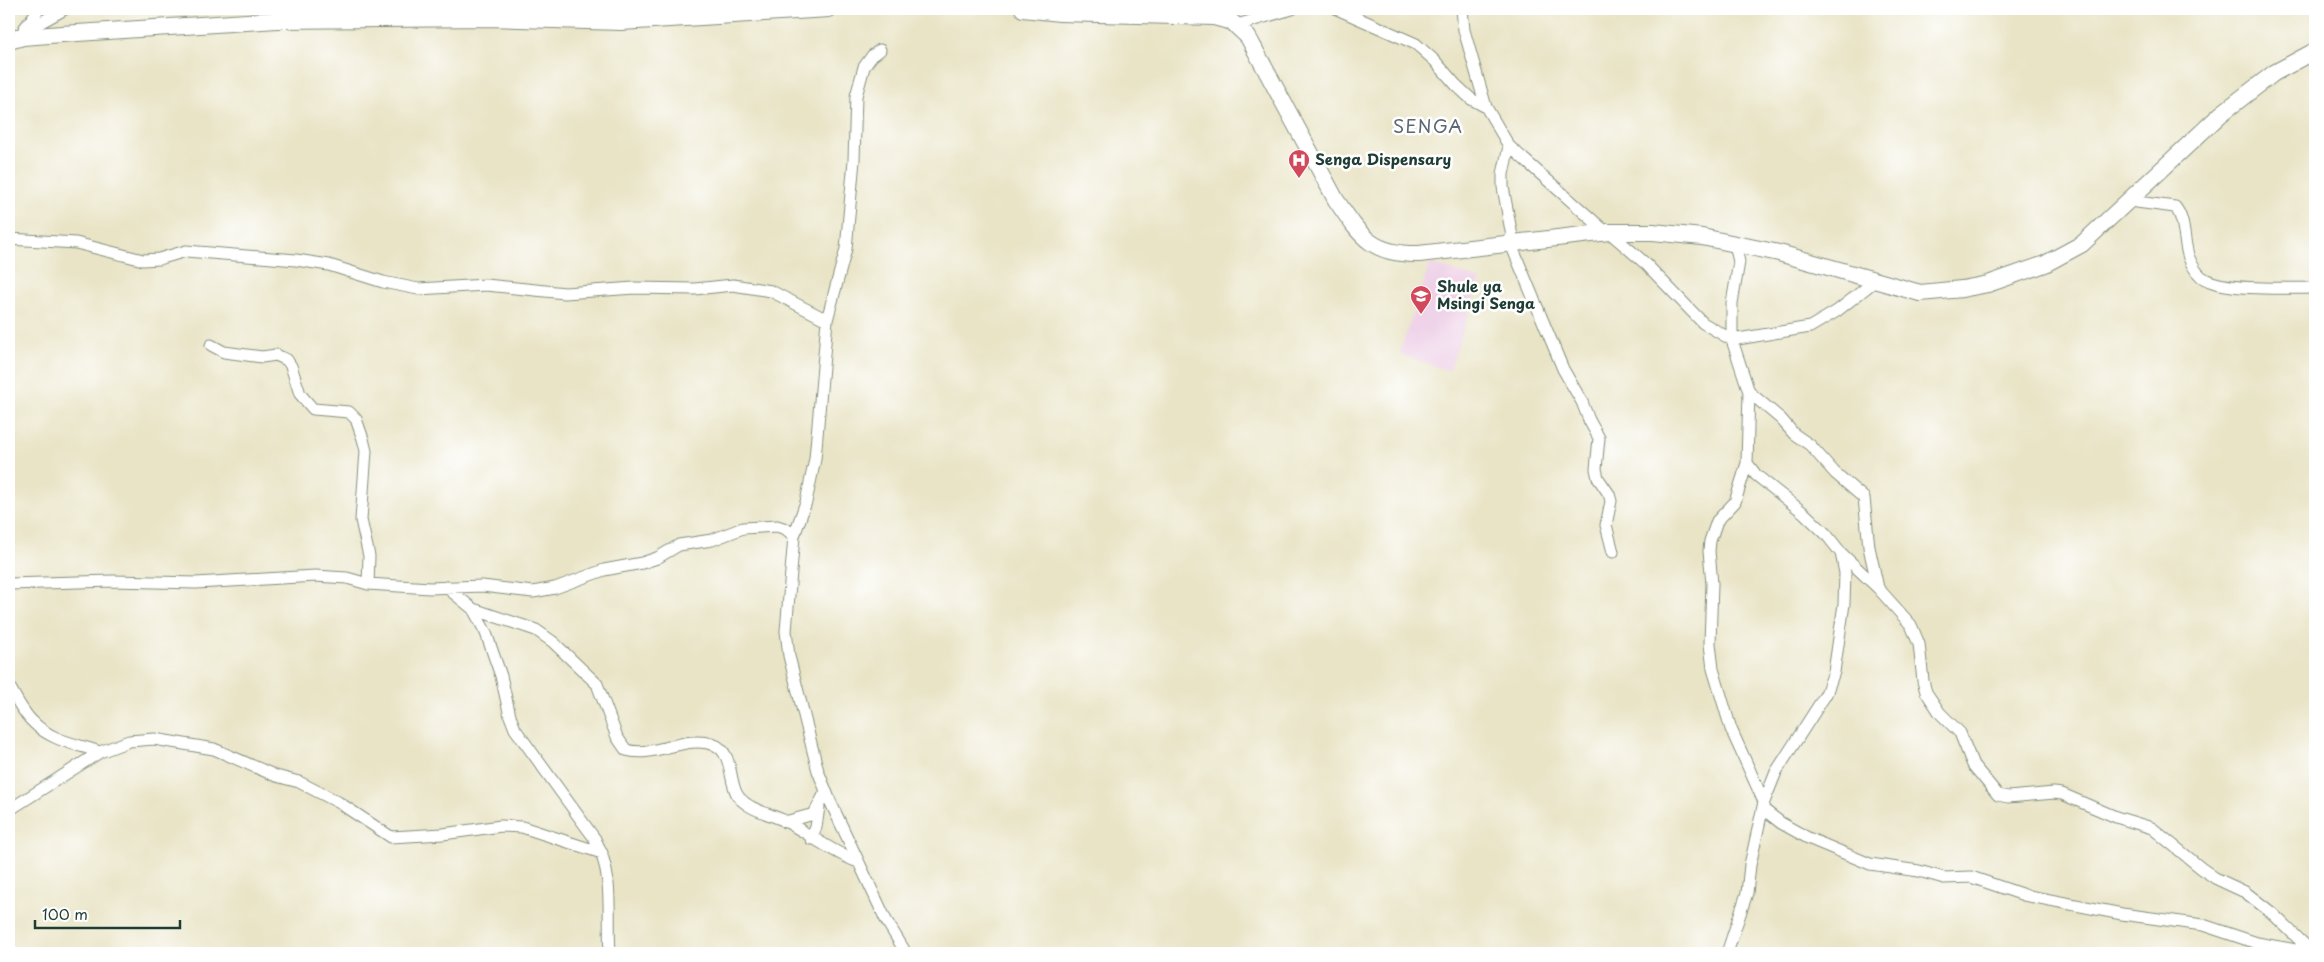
<svg xmlns="http://www.w3.org/2000/svg" width="2324" height="962" viewBox="0 0 2324 962" font-family="'Playpen Sans',sans-serif">
  <style>
    .built { fill: #eed0e7 }
    .lines { fill: none; stroke-linecap: round; stroke-linejoin: round }
    .street-casing { stroke: #84907d; stroke-width: 13 }
    .secondary-casing { stroke: #84907d; stroke-width: 18 }
    .street { stroke: #fff; stroke-width: 11 }
    .secondary { stroke: #fff; stroke-width: 16 }
    .labels { text-anchor: middle; stroke-width: 5; stroke-linejoin: round; paint-order: stroke }
    .poi-label { font-size: 15px; font-weight: bold; fill: #1f3d34; stroke: #fff; text-anchor: start }
    .quarter-label { font-size: 18px; letter-spacing: 1px; fill: #5b6772; stroke: #fff }
  </style>
  <rect width="100%" height="100%" fill="#fff"/>
  <filter id="ink" filterUnits="userSpaceOnUse"><feTurbulence type="fractalNoise" baseFrequency=".02" numOctaves="2"/><feDisplacementMap in="SourceGraphic" scale="10" xChannelSelector="R" yChannelSelector="G"/><feConvolveMatrix kernelMatrix="1 2 1 2 8 2 1 2 1" color-interpolation-filters="sRGB"/></filter>
  <filter id="wash" filterUnits="userSpaceOnUse"><feTurbulence type="fractalNoise" baseFrequency=".0096" numOctaves="4" result="noise"/><feDisplacementMap in="SourceGraphic" scale="20" xChannelSelector="R" yChannelSelector="G"/><feGaussianBlur stdDeviation="1.12" result="paint"/><feColorMatrix in="noise" values="0 0 0 0 0 0 0 0 0 0 0 0 0 0 0 0 0 1.4 0 .05"/><feComposite in="paint" operator="in"/></filter>
  <g filter="url(#wash)">
    <rect width="100%" height="100%" fill="#e9e4c6"/>
    <path class="built" d="M1430,263L1480,280L1449,371L1399,354Z"/>
  </g>
  <g filter="url(#ink)">
    <g class="lines">
      <g class="street-casing">
        <path id="street" d="M1337,9L1416,44L1435,61L1456,85L1471,99L1486,107
          M1462,9L1464,30L1486,107L1509,146L1606,232
          M1237,25L1292,9
          M24,29L39,9
          M16,36L65,9
          M880,50L872,56L864,67L856,96L854,160L846,249L827,320L815,459L806,502L794,536L786,631L789,656L818,771L830,801L886,920L906,953
          M1509,146L1503,174V187L1513,242
          M2129,201L2175,207C2186,220 2183,242 2189,258C2192,265 2197,275 2205,279C2227,291 2289,288 2315,288
          M1609,232L1646,264L1703,323L1732,340L1810,327L1837,311L1875,281
          M9,239L76,243L143,260L159,259L186,251L296,260L329,265L383,282L418,289L486,285L565,293L634,288L695,289L733,285L771,291L827,320
          M1510,242L1563,369L1582,402L1589,420L1599,438L1596,469L1598,478L1609,494L1611,501L1606,525L1613,552
          M211,345L224,352L262,357L276,355L287,360L291,366L300,394L313,409L349,412L356,419L363,439L366,451L361,520L369,556L368,584
          M1749,392L1781,419L1794,434L1810,445L1835,473L1864,498L1869,547L1878,588
          M1747,463L1735,502L1717,521L1710,541L1709,551L1712,584L1710,644L1713,669L1731,729L1764,802
          M1841,553L1878,588L1911,625L1919,644L1923,681L1926,692L1940,713L1960,733L1973,765L1998,795L2008,797L2054,793L2062,794L2116,817L2152,828L2201,868L2215,878L2245,892L2272,913L2311,951
          M9,584L113,581L196,583L315,576L347,578L368,584L430,588L482,586L533,592L555,588L604,570L642,563L657,558L679,545L712,540L743,528L777,526L786,529L794,536
          M446,587L473,609L486,633L501,676L510,716L515,729L595,839C615,876 607,914 610,953
          M473,609L536,630L553,642L597,684L617,737L626,750C655,758 685,735 712,744C734,750 728,782 738,796C748,810 771,814 785,821C811,835 830,851 858,862
          M9,686C16,698 23,713 33,722C51,741 77,744 100,752
          M1763,809L1781,823L1808,838L1870,864L1919,871L1944,878L1971,877L2024,895L2122,914L2203,925L2257,943L2313,953
          M9,810L100,752L129,741L154,739L214,749L276,776L299,782L338,802L391,837L443,834L501,826L522,827L602,853
          M785,822L814,814L826,791
          M811,839L816,827L819,807
          M1727,953L1747,893L1750,865L1764,802L1776,772L1826,694L1834,672L1844,604L1845,573L1841,553L1826,534L1804,513L1756,475L1747,463L1749,392L1732,340V303L1739,262L1735,244"/>
      </g>
      <g class="secondary-casing">
        <path id="secondary" d="M1023,9L1060,13L1214,17L1232,22L1248,37L1336,200C1361,237 1372,255 1419,254L1609,232H1653L1702,237L1779,253L1920,293L1962,289L1988,284L2045,264L2082,244L2221,114L2274,73L2315,51
          M9,41L23,37L62,34L277,20L487,18L621,22L828,9"/>
      </g>
      <use href="#street" class="street"/>
      <use href="#secondary" class="secondary"/>
    </g>
  </g>
  <defs>
    <g id="hospital-pin" transform="scale(1.125)"><path d="M0 17L-7.5 6A9.5 9.5 0 1 1 7.5 6Z" fill="#d1495b" stroke="#fff"/><path d="M-5-5h3v3.5h4V-5h3V5h-3V1.5h-4V5h-3Z" fill="#fff"/></g>
    <g id="school-pin" transform="scale(1.125)"><path d="M0 17L-7.5 6A9.5 9.5 0 1 1 7.5 6Z" fill="#d1495b" stroke="#fff"/><path d="M0-5L7-2L0 1L-7-2ZM-4 1L0 2.5L4 1V4Q0 6-4 4Z" fill="#fff"/></g>
  </defs>
  <g fill-rule="evenodd">
    <use href="#hospital-pin" x="1299" y="160"/>
    <use href="#school-pin" x="1421" y="296"/>
  </g>
  <g class="labels">
    <g class="poi-label">
      <text x="1315" y="165">Senga Dispensary</text>
      <text x="1437" y="292">Shule ya<tspan x="1437" dy="17">Msingi Senga</tspan></text>
    </g>
    <g class="quarter-label">
      <text x="1428" y="133">SENGA</text>
    </g>
  </g>
  <rect width="2324" height="962" fill="none" stroke="#fff" stroke-width="30"/>
  <path d="M35 920v8h145v-8" fill="none" stroke="#1f3d34" stroke-width="2.5"/>
  <text x="42" y="920" font-size="15" fill="#1f3d34" stroke="#ffffff" stroke-width="4" paint-order="stroke">100 m</text>
</svg>
